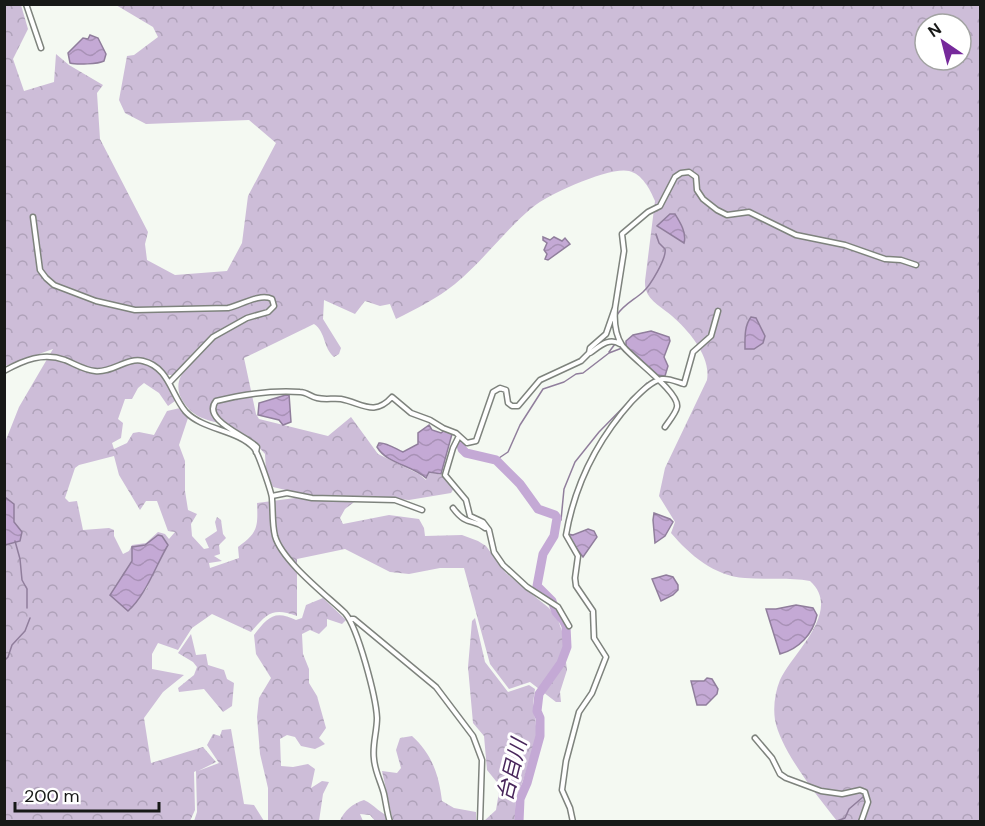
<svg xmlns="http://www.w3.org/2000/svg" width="985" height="826" viewBox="0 0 985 826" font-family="'DM Sans','Noto Sans JP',sans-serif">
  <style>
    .forest { fill: url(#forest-crowns); fill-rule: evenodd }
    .water { fill: url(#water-waves); stroke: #907e9c; stroke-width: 1.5 }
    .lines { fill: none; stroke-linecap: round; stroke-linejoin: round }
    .stream { stroke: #907e9c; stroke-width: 1.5 }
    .river { stroke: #c4a9d5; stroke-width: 9 }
    .minor-casing { stroke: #7e837d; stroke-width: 7 }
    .minor { stroke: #fff; stroke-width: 4 }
    .labels { text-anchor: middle; stroke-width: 6; stroke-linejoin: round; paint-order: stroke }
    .water-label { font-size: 21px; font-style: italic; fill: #48265b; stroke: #fff }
  </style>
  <defs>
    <pattern id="forest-crowns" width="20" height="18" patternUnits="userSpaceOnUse" patternTransform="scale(1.5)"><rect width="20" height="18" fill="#cdbdd8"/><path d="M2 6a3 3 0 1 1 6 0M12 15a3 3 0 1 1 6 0" fill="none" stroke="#afa2b9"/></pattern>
    <pattern id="water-waves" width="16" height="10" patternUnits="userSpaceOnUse" patternTransform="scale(1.5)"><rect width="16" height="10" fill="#c4a9d5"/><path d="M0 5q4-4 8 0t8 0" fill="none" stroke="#a891b6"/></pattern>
  </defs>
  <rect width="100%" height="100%" fill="#f4f9f2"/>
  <path class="forest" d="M5,5H21L28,29L13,59L24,91L54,82L56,54L69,65L103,85L97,93L100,139L148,232L145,244L147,260L175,275L227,271L242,243L248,196L276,143L249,120L146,124L125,113L119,100L127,56L134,55L158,37L153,27L116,5H980V821H837C818,797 781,751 775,720C773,707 775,692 780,680C793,652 843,611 810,581C789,577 767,580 745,578C714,576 690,555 671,533L675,522L659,496L665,468L707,380C711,356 689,331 672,316C664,309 649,301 646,290C645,287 645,284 645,281L655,201C650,189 642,174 629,171C611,166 548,194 533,207C505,230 483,261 455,284C438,298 416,309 396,319L390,304L380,306L365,301L355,314L324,300L323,319L341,348L339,354L334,357C323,348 326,332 314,324L244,358L256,414L259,419L328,436L351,417L378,454L419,474L426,480L429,473C440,472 450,479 454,488L451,493L409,500L362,496L345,509L340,518L343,524L389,515L419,519L424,528L425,536L462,535L478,541L486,546L506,573L549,608L558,620L562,631L567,670L560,692L561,702H556L530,682L509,689L490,664L464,568H440L409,574L390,572L345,549L297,559V616C273,607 267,613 251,632L212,614L192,628L178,650L158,643L152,654V669L184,675L163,692L144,718L151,763L203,747L216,762L198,771L219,763L207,745L213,734L220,736L222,730L231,729L244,804L254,805L264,821H194L197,812L196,771L194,772L195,810L190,821H5V545L19,541L14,522V504L5,497L4,445L19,407L53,349L5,366ZM925,24H961V60H925ZM215,335V338C206,350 188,364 181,376C177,383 178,392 181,398C195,424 214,418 237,430C248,436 257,445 265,454L266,472L273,487L323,499L295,498L257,503C258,527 258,533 238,547L239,558L210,568L209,563L222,561L214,556L220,554L219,545L226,538L223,534L221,520L217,517L215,522L217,531L205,539L209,548L204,549L192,536L191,524L197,514L188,510L185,491V461L179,445L188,418L180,408L167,411L154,435L139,432L133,433L127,443L114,449L112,443L121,438L123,423L118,419L125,399H132L138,388L144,383L159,393L168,406L175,401L163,377L155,369L158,367L167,375H173C187,361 198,344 215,335ZM114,456L119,475L140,510L146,501H157L168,531L175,532L169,539L165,534L158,532L146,543L132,545L129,551L123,554L114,536V530L109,528L83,530L77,501L69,502L65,498L75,468L79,465ZM156,536L168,546L153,570L147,588L130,610L110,595L132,561L134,546H145Z
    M323,598L346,620L342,624L327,619V626L319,634L310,630L302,634L303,654L309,669V683L317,696L326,728L319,738L325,744L315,749L301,746L295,737L287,735L280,739L281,766L293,767L308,764L315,769L311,788L322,781L329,782L323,794L319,821H268V788L260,754L257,717L259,698L271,678L256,654L254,635C267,618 274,609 296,620L302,618L306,605Z
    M475,618L485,662L508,692L529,685L535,689L533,703L537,734L524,778L515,800V821H484L496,810L500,786L487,770L484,736L473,723L468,667L472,621Z
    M191,634L196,655L206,654L208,665L224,670L227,679L234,683L232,706L223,712L204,689L179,692L178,688L194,675L197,667L193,662L178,653Z
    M412,736C432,754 439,775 442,801L454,808L476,812V821H375L370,815L360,814L363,821L339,822C345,810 352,804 364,800C375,805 381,815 392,817L382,771L397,773L401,768L396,750L400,738Z"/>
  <path class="water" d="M90,35L98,38L106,54L104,61C98,64 77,65 70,63L68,53L83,38L88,39Z
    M670,214H675C680,222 687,233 684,243L657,226Z
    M543,237L550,240L554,237L562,241L565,238L570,244L548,260L545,259L547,254L544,250L547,243L543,240Z
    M751,317L756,318L765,336L763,343L754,349H745C745,339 744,326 751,317Z
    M651,331L669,337L670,341L664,357L668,366L665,376L657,375L626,346V341L633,335Z
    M289,394L291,422L283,425L279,420L258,415L259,403Z
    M429,425L432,430L441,433L445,430L452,434L441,474L429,472L426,478C412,465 387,464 377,447L379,443C386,442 396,449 403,452L418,444V433Z
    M5,497L14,504V522L22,532L20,541L5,545Z
    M654,513L670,519L673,522L665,536L655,543L653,520Z
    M588,529L594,531L597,537L583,557L570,540L568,534L573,535Z
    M158,535L162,536L168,545C155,567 146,595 128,611L110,595L132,561V547L145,545Z
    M666,575L673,577L678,585V590L673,595L661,601L652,579Z
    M796,605L813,608L817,615C813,634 799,649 780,654L766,609H776Z
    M707,678L712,679L718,689L717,694L706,705H697L691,681H704Z"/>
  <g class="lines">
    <path class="stream" d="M617,315C623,305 634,300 643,292C650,286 667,258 665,249L659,243L656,234
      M609,352L615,344
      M496,460L508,452L520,425L543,389L564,382L576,374L583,373L609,353L622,348
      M556,523L561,520L564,489L575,462L599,432L647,383
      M15,541L20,559L22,580L27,589V608
      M4,661L8,657L12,645L25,631L30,618
      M834,822L845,818L849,809L863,797"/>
    <path class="river" d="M460,441L462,449L466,453L496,460L520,484L538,509L555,515L557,518L554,536L543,554L537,586L552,601L556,612L563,620L566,626L567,647L561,663L539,694L537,711L540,718V736L527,783L520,799L519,822"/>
    <g class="minor-casing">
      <path id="minor" d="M26,4L41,48
        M33,217L40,270L46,278L54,285L96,301L135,310L228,308C241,305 260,293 272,299L274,306L268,312L247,318L213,337L170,382
        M615,309C614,321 615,334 622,345C630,357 680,392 677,407C676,413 669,421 665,427
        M590,353C600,346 609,337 620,344
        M4,371C24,360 43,352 65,360C75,364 84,370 95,371C112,373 127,357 143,361C169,367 171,395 186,412C203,430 238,430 254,448C258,453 272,493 272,499C273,511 272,524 275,536C282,561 326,595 345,613C358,628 376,697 377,718C377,732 372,745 374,759C375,772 381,782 384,794C386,803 387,813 390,822
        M459,436L453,448L445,475L466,500L470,516L483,522L489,530L494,552L503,565L527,587L558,607L569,626
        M256,452L257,447C247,436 201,420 216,401C244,394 271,390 300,392C307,392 311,397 317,398C325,400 333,398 341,399C362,403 374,417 392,397L411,413L430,420L443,428L456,433L467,443L476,441L493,392L500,388L506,390L508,403L512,406H518L540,380L581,361L589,353L590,348L606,334L615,308L624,251L622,234L648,212L660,206L675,177L681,173L689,172L696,177L697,190L703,199L717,210L727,215L749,212L796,235L845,245L885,259L901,260L916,265
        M272,496L287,493L312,498L395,500L422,510
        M453,508C467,527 473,518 485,528
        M351,619H354L436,687L473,736L482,760L480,822
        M755,738L772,758L780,774L786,778L821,791L842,794L860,790L865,792L868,802L861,822
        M573,822L570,808L562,790L566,761L579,712L592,693L606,657L594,638L593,611L576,586L575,578L578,556L566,535C575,483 597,440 632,401C640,393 651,381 662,379C669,378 677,382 684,384L693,352L711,336L718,311"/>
    </g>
    <use href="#minor" class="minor"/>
  </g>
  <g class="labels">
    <g class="water-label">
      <text transform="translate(512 770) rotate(-76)" y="7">台目川</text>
    </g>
  </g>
  <rect width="985" height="826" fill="none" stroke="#171917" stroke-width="12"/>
  <g transform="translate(943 42) rotate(325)"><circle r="28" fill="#ffffff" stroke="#a2a3a2" stroke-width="1.5"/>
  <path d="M0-4.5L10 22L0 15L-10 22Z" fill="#76299b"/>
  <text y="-9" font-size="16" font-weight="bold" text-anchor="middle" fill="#171917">N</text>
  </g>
  <path d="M15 802v9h144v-9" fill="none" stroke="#171917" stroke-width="3"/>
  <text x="24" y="802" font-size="18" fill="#171917" stroke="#ffffff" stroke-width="4.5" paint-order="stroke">200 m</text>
</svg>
